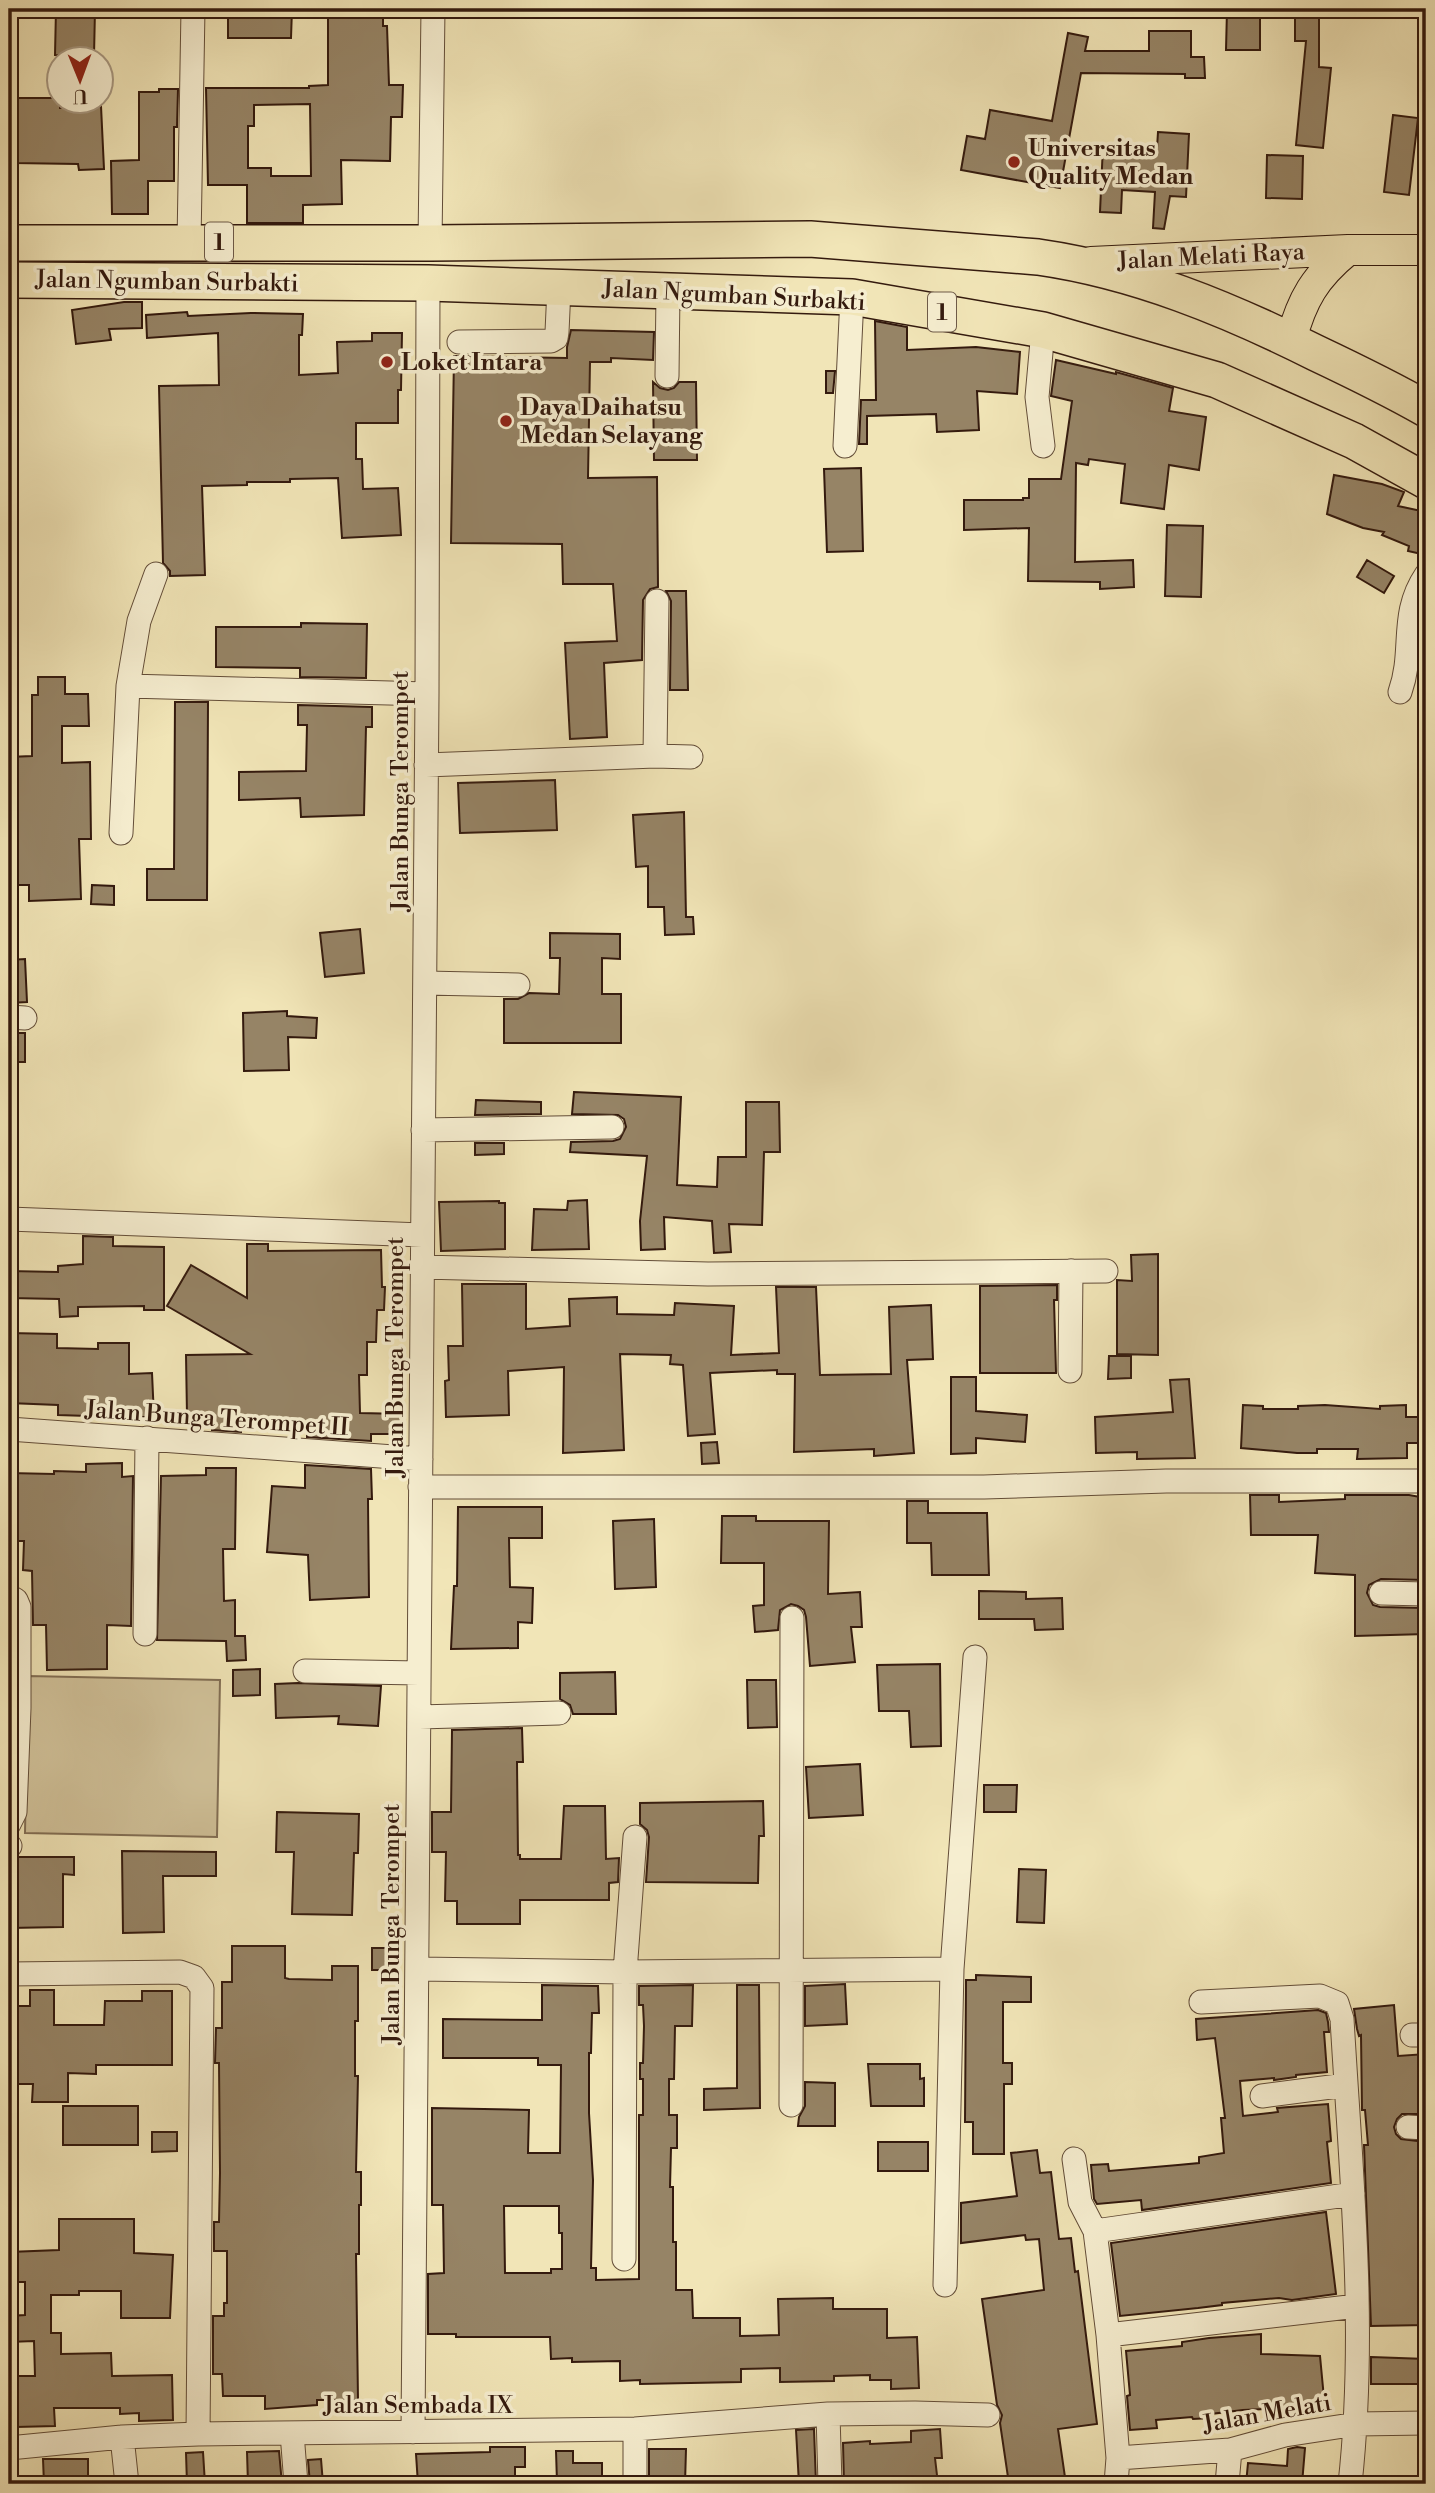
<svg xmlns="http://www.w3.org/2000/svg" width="1435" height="2493" viewBox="0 0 1435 2493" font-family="'Libre Bodoni',serif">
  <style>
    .green { fill: #d1c29a; stroke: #826e54; stroke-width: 2 }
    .building { fill: #968466; stroke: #341a0e; stroke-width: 2; fill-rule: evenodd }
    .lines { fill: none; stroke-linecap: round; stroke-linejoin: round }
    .minor-casing { stroke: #634d38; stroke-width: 25 }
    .major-casing { stroke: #341a0e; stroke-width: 32 }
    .highway-casing { stroke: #341a0e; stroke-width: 38 }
    .minor { stroke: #f6eed0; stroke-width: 23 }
    .major { stroke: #f1e5b7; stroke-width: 30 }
    .highway { stroke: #f1e5b7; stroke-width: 35 }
    .poi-dot { fill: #8f2418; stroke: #f6eed0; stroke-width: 2.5 }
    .labels { text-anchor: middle; stroke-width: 7; stroke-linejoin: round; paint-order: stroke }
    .shield { fill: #f6eed0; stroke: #6e5a48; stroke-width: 2 }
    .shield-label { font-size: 23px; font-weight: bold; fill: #341a0e }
    .poi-label { font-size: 24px; font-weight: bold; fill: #341a0e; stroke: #f6eed0; text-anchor: start }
    .street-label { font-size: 24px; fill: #341a0e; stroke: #f6eed0 }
  </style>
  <rect width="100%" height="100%" fill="#f1e5b7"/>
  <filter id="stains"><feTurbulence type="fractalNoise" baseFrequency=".00286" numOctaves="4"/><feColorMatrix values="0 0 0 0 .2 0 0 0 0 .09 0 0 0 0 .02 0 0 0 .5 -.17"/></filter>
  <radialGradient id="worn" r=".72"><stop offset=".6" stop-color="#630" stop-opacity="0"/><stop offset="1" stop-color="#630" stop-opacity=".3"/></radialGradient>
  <path class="green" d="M28,1676L220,1680L217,1837L25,1833Z"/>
  <path class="building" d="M56,9H95L94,56L55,55Z
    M228,9H292L291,38H228Z
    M328,9H383V26H387L389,85H403L402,117H391L390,161L341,160L342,204L303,205V223H247V185H208L206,88H309V86L328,85ZM310,104L311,176H271V168H248V126H254V105Z
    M1227,10L1260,11V50H1226Z
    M1295,12H1319V67L1331,68L1323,148L1296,145L1306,41H1295Z
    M1149,31H1191V57H1204L1205,78H1185V74L1081,73L1060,188L961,170L967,136L985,139L990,110L1052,121L1068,33L1088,37L1085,51H1149Z
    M159,89H178L177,127H174V181H148V214H112L111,161L139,160V92H159Z
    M14,98H60V108L101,106L104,169L79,170L78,164L14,163Z
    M1393,115L1418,118L1409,195L1384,192Z
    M1158,132L1189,134L1186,197L1170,196L1164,229L1153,228L1155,192L1122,190L1121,213L1100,212L1103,145L1157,148Z
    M1267,155L1303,156L1302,199L1266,198Z
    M124,302H142V328L109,329L111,340L76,344L72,310Z
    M187,312L188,316L251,313L303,314L302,335H299V375L338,373L337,342L372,341V333H402L401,390H398V423H356V459H362L363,489L398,488L401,535L342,538L338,478L290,479V482H247V485L202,486L205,575L170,576V571L163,563L159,386L219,385L218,333L147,338L146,315Z
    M875,321L907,327V350L976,347L1020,352L1017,394L977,391L979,430L937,432L936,414L867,416V444H859L861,400H876Z
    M571,330L654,332L653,360L611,358V362H590L588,478L657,477L658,587L650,589L643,600L642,660L604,663L607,737L570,739L565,643L617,641L613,584H563L562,544L451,543L454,356L567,358V347Z
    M1056,360L1116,374V372L1173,388L1169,411L1206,417L1199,470L1169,465L1164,509L1121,503L1125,464L1089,459L1088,465L1076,463L1075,562L1133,560L1134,587L1100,589V582L1028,581L1029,528L964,530V500H1023V498H1029V479H1061L1072,401L1051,396Z
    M826,371H835L833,393H826Z
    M653,382L660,388L668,390L674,388L679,382H696L697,460H654Z
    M861,468L863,551L827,552L824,469Z
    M1334,475L1382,484L1404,492L1398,506L1426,512V555L1408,551L1409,546L1382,535L1384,532L1363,528L1327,514Z
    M1167,525L1203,526L1201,597L1165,596Z
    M1367,560L1394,576L1384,593L1357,577Z
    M666,591H686L688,690H670L671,601Z
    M301,623L367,624L366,678L300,677V668L216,667V627H301Z
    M38,677H65V694H88L89,726H62V763L90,762L91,839H79L81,899L29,901V885H9V757L32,756V695H38Z
    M175,702H208L207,900H147V869H174Z
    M298,705L372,707V727H366L364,815L301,817L300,798L239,800V772L306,771L307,725H298Z
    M555,780L557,830L460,833L458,783Z
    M684,812L686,917H693L694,934L665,935L664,907H648V866L636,867L633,815Z
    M92,885L114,886V905L91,904Z
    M360,929L364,973L325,977L320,933Z
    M550,933L620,934V959L602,958V994H621V1043H504V999H518L529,993L559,994L560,958H550Z
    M25,959L27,1002L9,1003V960Z
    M287,1011V1016L317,1018L316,1038L288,1037L289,1070L244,1071L243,1013Z
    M9,1033H25V1062H9Z
    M574,1092L681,1097L677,1185L717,1187L718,1157H746V1102H779L780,1152H764L762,1225L729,1224L731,1252L714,1253L712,1221L664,1217L665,1249L641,1250L640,1221L647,1156L570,1152L571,1142L613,1141L620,1139L626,1127L624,1119L618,1115L572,1114Z
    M476,1100L541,1102V1114L475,1115Z
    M475,1143H504V1154L475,1155Z
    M587,1200L589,1249L532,1250L534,1209L567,1210L568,1201Z
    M499,1201V1203H505V1249L441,1251L439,1202Z
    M83,1236L113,1237V1246L164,1247V1310H144V1306L78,1307V1316L60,1317L59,1299L9,1298V1271L58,1272V1266L83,1264Z
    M247,1244H268V1251L381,1250L382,1287H385L384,1310H377L376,1342H367V1375H359L360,1413L403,1414V1434H371V1441L307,1437V1428L241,1429V1432L212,1430V1415H187L186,1355L250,1354L167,1306L191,1265L247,1298Z
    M1158,1254V1355L1117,1354V1280L1132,1281L1131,1255Z
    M462,1284H526V1329L570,1326L569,1299L617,1297V1314L674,1315L675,1303L734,1306L731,1355L779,1353L776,1287H816L820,1375L891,1374L889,1307L931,1305L933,1359L907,1360L914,1453L874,1456V1449L794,1452L795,1374H777V1370L710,1373L715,1434L688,1436L683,1365L670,1364L671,1355L620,1354L624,1450L563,1453L564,1367L508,1371L509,1415L446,1417L445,1381L449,1380L448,1346H463Z
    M1057,1285V1300H1054L1056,1373H980V1286Z
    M9,1333L57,1334V1348L98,1349V1343H129V1374L152,1373L154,1417H133L132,1412H89L88,1416L58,1415V1405L9,1403Z
    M1109,1356H1131V1378L1108,1379Z
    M951,1377H976V1411L1027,1415L1025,1442L976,1438V1453L951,1454Z
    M1189,1379L1195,1458L1137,1459V1452L1096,1453L1095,1417L1173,1412L1170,1380Z
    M1243,1405L1263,1406V1409H1298V1406L1325,1405L1380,1409V1406L1406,1405V1417H1426V1443H1407V1458L1357,1459L1358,1449H1317V1453H1297L1241,1448Z
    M717,1442L719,1463L702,1464L701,1443Z
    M122,1463V1477L133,1476L131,1626L107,1625V1669L47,1670L46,1625H33L32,1571L23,1570L24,1541H9V1473L54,1474V1471L86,1472V1464Z
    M305,1465L371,1469L372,1499H368L369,1597L310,1600L308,1555L267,1552L272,1486L305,1488Z
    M206,1468H236L235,1549H223L224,1601L235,1600V1636H245L246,1660L227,1661L226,1641L157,1640L161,1476L206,1475Z
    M1250,1495H1279V1502L1345,1499V1495H1409L1426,1498V1580L1381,1579L1369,1585L1367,1593L1373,1605L1380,1607L1426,1608V1634L1355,1636V1575L1315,1573L1318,1535H1251Z
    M907,1501H928V1513H987L989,1575H932L931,1543H907Z
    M458,1507H542V1538H509L510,1587L533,1588L532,1623L518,1622V1648L451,1649L454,1586H457Z
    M722,1516H756V1521H829L828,1594L860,1592L862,1627H851L855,1662L810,1666L806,1617L804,1610L798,1606L791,1604L780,1610L778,1630L755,1632L753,1606L764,1605V1563H721Z
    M654,1519L656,1587L615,1589L613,1521Z
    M979,1591L1026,1592V1599L1062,1598L1063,1629L1035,1630L1034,1619H979Z
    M940,1664L941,1746L911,1747L909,1711H879L877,1665Z
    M260,1669V1695L233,1696V1670Z
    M615,1672L616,1714H573L570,1705L560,1699V1673Z
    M747,1680H776L777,1727L748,1728Z
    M298,1683L381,1686L378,1726L338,1724L339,1716L276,1718L275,1684Z
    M522,1728L523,1762H517L518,1855H520V1859H561L564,1806H605L606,1859L619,1858L618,1882L609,1883V1900H520V1924H457V1901H445L446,1852H432V1812H451L452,1730Z
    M860,1764L863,1815L809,1818L806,1767Z
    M984,1785H1017L1016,1812H984Z
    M763,1801L764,1836H759L758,1883L646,1882L649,1837L647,1830L640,1824V1803Z
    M277,1812L359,1814L358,1853H354L352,1915L292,1914L294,1852H276Z
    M122,1851L216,1852V1876H163L164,1932L123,1933Z
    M19,1857H74V1875L63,1874V1927L9,1928V1860Z
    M1019,1869L1046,1870L1044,1923L1017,1922Z
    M232,1946H285V1978L289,1979L332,1980V1966H358V2021H355V2076H358L356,2172H361V2205H359V2254H356L358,2400H317V2405L265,2409V2396H223L222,2374H213V2316H224V2303H227V2251H214V2222H219L220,2173L219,2063H215L216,2028H222V1982H232Z
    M372,1948H394V1970H372Z
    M976,1975L1031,1977V2002H1003V2063H1012V2084H1004V2154H973V2122H965L966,1980H976Z
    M845,1984L847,2024L805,2026V1986Z
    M542,1985L598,1986L599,2013H592L591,2053H589V2113L593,2180L591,2268H596V2280L639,2279V2115H643V2079H640V2063H643L644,2026L643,2005H639V1986L693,1985L692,2026H675L674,2079H669V2115H677V2148H671L670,2187H673V2242H676V2290H692L693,2318H740V2336L779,2335L778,2299L833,2298V2309H887V2338L917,2337L919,2388L891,2389V2380H870V2375L834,2376V2381L780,2382V2368L741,2369V2382L640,2384V2380L620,2381V2361L572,2362V2358L551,2359L550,2337H456V2334H428V2274L444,2273L443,2205H432V2108L529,2110L528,2153H560L561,2065H538V2058H443V2019L542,2020ZM504,2206H559V2233H562V2269H551V2273H505Z
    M737,1985H759L760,2108L704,2110V2089L737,2088Z
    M30,1990H54V2025H104L105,2001H142V1991H172V2065H96V2074L68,2073V2102H32L33,2084H9V2006H30Z
    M1394,2005L1398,2056L1426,2054V2114H1402L1397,2119L1394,2127L1396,2134L1401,2139L1426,2142V2325L1371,2326L1364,2145H1368L1365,2110H1362L1361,2035L1359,2036L1357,2029L1354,2009Z
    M1318,2010L1326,2013L1328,2022L1329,2032H1324L1327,2072L1296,2075V2077L1274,2080V2078L1240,2081L1243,2116L1278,2112L1277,2108L1328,2104L1331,2141L1327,2142L1331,2183L1142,2210L1141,2200L1097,2204L1094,2199L1091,2165L1108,2164L1109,2171L1178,2165L1199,2163V2157L1224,2153L1221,2118H1225L1215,2038L1197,2040L1196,2019Z
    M868,2064H920V2079L924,2078V2106H871Z
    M805,2082L835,2083V2126H798L799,2117L805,2106Z
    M63,2106H138V2145H63Z
    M152,2132H177V2151L152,2152Z
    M878,2142H928V2171H878Z
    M1037,2150L1040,2173L1051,2172L1059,2239L1071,2238L1075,2272L1078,2271L1097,2424L1058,2429L1066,2484H1009L1000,2423L1002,2415L997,2405L982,2299L1044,2290L1039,2239L1026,2240L1025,2235L961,2243V2203L1017,2196L1011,2153Z
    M1326,2212L1336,2294L1292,2300L1279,2298L1222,2303V2305L1198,2308L1120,2316L1111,2243Z
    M59,2219H134V2253L173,2255L170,2318H121V2291H79V2295H51V2333H61V2354L111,2353L112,2376L172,2375L173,2420L139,2421V2413L120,2414V2408H54L55,2426L16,2427V2376H35L34,2341L9,2342V2316L25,2315V2282H9V2252L59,2250Z
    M1261,2334V2354L1320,2356L1325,2409L1295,2412L1294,2408L1243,2410L1211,2414V2418L1193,2419L1192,2417L1156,2420L1157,2428L1130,2430L1127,2396L1130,2395L1126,2351L1182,2346V2342L1209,2338Z
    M1371,2357L1426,2359V2384H1371Z
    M814,2429L816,2484H799L796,2430Z
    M940,2429L942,2458H935L938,2484H844L843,2443L870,2441V2444L911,2442V2431Z
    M490,2447H525V2467H515V2484H418L416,2454L490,2452Z
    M1297,2447L1305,2448L1302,2484H1246L1248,2463L1287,2466L1288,2449Z
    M649,2449H686L685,2484H649Z
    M279,2451L282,2484H248L247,2452Z
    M556,2451H573V2463H602V2484H583L582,2481L557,2482Z
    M203,2452L205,2484H187L186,2453Z
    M43,2459H88V2484H44Z
    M321,2459L323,2484H310L308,2460Z"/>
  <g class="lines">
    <g class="minor-casing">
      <path id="minor" d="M189,242L193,9
        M430,243L433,9
        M459,342L551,341L556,338L557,332L559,288
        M667,376L668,291
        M845,446L852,297
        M1043,446L1037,397L1043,330
        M128,686L139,621L156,574
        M1400,692C1415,650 1399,615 1426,575
        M655,756L657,601
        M426,765L655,756L691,757
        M121,833L128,686L427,694
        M425,983L518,985
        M9,1017L25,1018
        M423,1130L612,1127
        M9,1219L422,1235
        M422,1267L708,1274L1106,1271
        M1070,1371L1071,1271
        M9,1429L421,1459
        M420,1487H984L1166,1481H1426
        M1381,1593L1426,1594
        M9,1596L16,1600L19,1607V1708
        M145,1634L147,1438
        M305,1671L419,1673
        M9,1707L19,1708L15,1812L9,1824
        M419,1717L559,1713
        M9,1846H10
        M417,1969L625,1972L952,1969
        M9,1974L180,1972L194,1977L202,1988L198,2434
        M1201,2002L1320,1996L1337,2003L1342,2019C1351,2174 1367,2330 1350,2484
        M1412,2035H1426
        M1262,2096L1346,2085
        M791,2105L792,1618
        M1408,2127L1426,2128
        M1074,2159L1080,2202L1095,2231L1108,2335L1118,2458L1116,2484
        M1095,2231L1353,2194
        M624,2259L625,1972L635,1837
        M945,2285L952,1969L975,1657
        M1108,2335L1357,2306
        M828,2414L830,2484
        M413,2432L427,694L428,283
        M292,2433L296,2484
        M122,2437L127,2484
        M9,2448L122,2437L198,2434L635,2429L828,2414L915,2413L988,2415
        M1118,2458L1230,2450L1285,2435L1357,2424L1426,2423
        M635,2484V2429
        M1227,2484L1230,2450"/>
    </g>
    <g class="major-casing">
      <path id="major" d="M1091,262L1348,250H1426
        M1291,340C1302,299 1315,277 1348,250"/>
    </g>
    <g class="highway-casing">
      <path id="highway" d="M9,243H430L810,239L1038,257C1136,271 1228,309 1316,353C1354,371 1391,389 1426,409
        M9,280L428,283L852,297L1043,330L1217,380L1354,441L1426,481"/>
    </g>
    <use href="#minor" class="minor"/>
    <use href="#major" class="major"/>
    <use href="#highway" class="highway"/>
  </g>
  <g class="poi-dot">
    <circle cx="1014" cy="162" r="7"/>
    <circle cx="387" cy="362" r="7"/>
    <circle cx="506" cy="421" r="7"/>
  </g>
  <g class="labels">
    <g class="shield">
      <rect x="205" y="222.5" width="28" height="39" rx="5"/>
      <rect x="928" y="292.5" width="28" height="39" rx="5"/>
    </g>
    <g class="shield-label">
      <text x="219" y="250">1</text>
      <text x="942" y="320">1</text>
    </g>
    <g class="poi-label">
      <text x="1028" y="156">Universitas<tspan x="1028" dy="28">Quality Medan</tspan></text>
      <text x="401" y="370">Loket Intara</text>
      <text x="520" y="415">Daya Daihatsu<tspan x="520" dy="28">Medan Selayang</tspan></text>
    </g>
    <g class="street-label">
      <text transform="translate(1211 256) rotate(-3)" y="8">Jalan Melati Raya</text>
      <text transform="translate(167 281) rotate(1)" y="8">Jalan Ngumban Surbakti</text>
      <text transform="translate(734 295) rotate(3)" y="8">Jalan Ngumban Surbakti</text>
      <text transform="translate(400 791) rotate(-90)" y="8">Jalan Bunga Terompet</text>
      <text transform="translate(395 1357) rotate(-90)" y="8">Jalan Bunga Terompet</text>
      <text transform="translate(217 1418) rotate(4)" y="8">Jalan Bunga Terompet II</text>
      <text transform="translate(391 1924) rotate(-90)" y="8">Jalan Bunga Terompet</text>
      <text x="418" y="2413">Jalan Sembada IX</text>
      <text transform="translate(1267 2413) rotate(-10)" y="8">Jalan Melati</text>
    </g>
  </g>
  <rect width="1435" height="2493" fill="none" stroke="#f1e5b7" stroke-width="35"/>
  <rect x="10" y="10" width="1414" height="2472" fill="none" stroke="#341a0e" stroke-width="3.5"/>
  <rect x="18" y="18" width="1400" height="2458" fill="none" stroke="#341a0e" stroke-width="2"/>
  <g transform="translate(80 80) rotate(179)"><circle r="33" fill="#f6eed0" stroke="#a89982" stroke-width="2"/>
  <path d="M0-5L12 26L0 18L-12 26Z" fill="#8f2418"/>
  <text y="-10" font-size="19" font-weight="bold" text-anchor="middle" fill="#341a0e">U</text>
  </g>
  <rect width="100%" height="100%" filter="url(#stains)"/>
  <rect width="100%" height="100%" fill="url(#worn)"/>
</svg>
